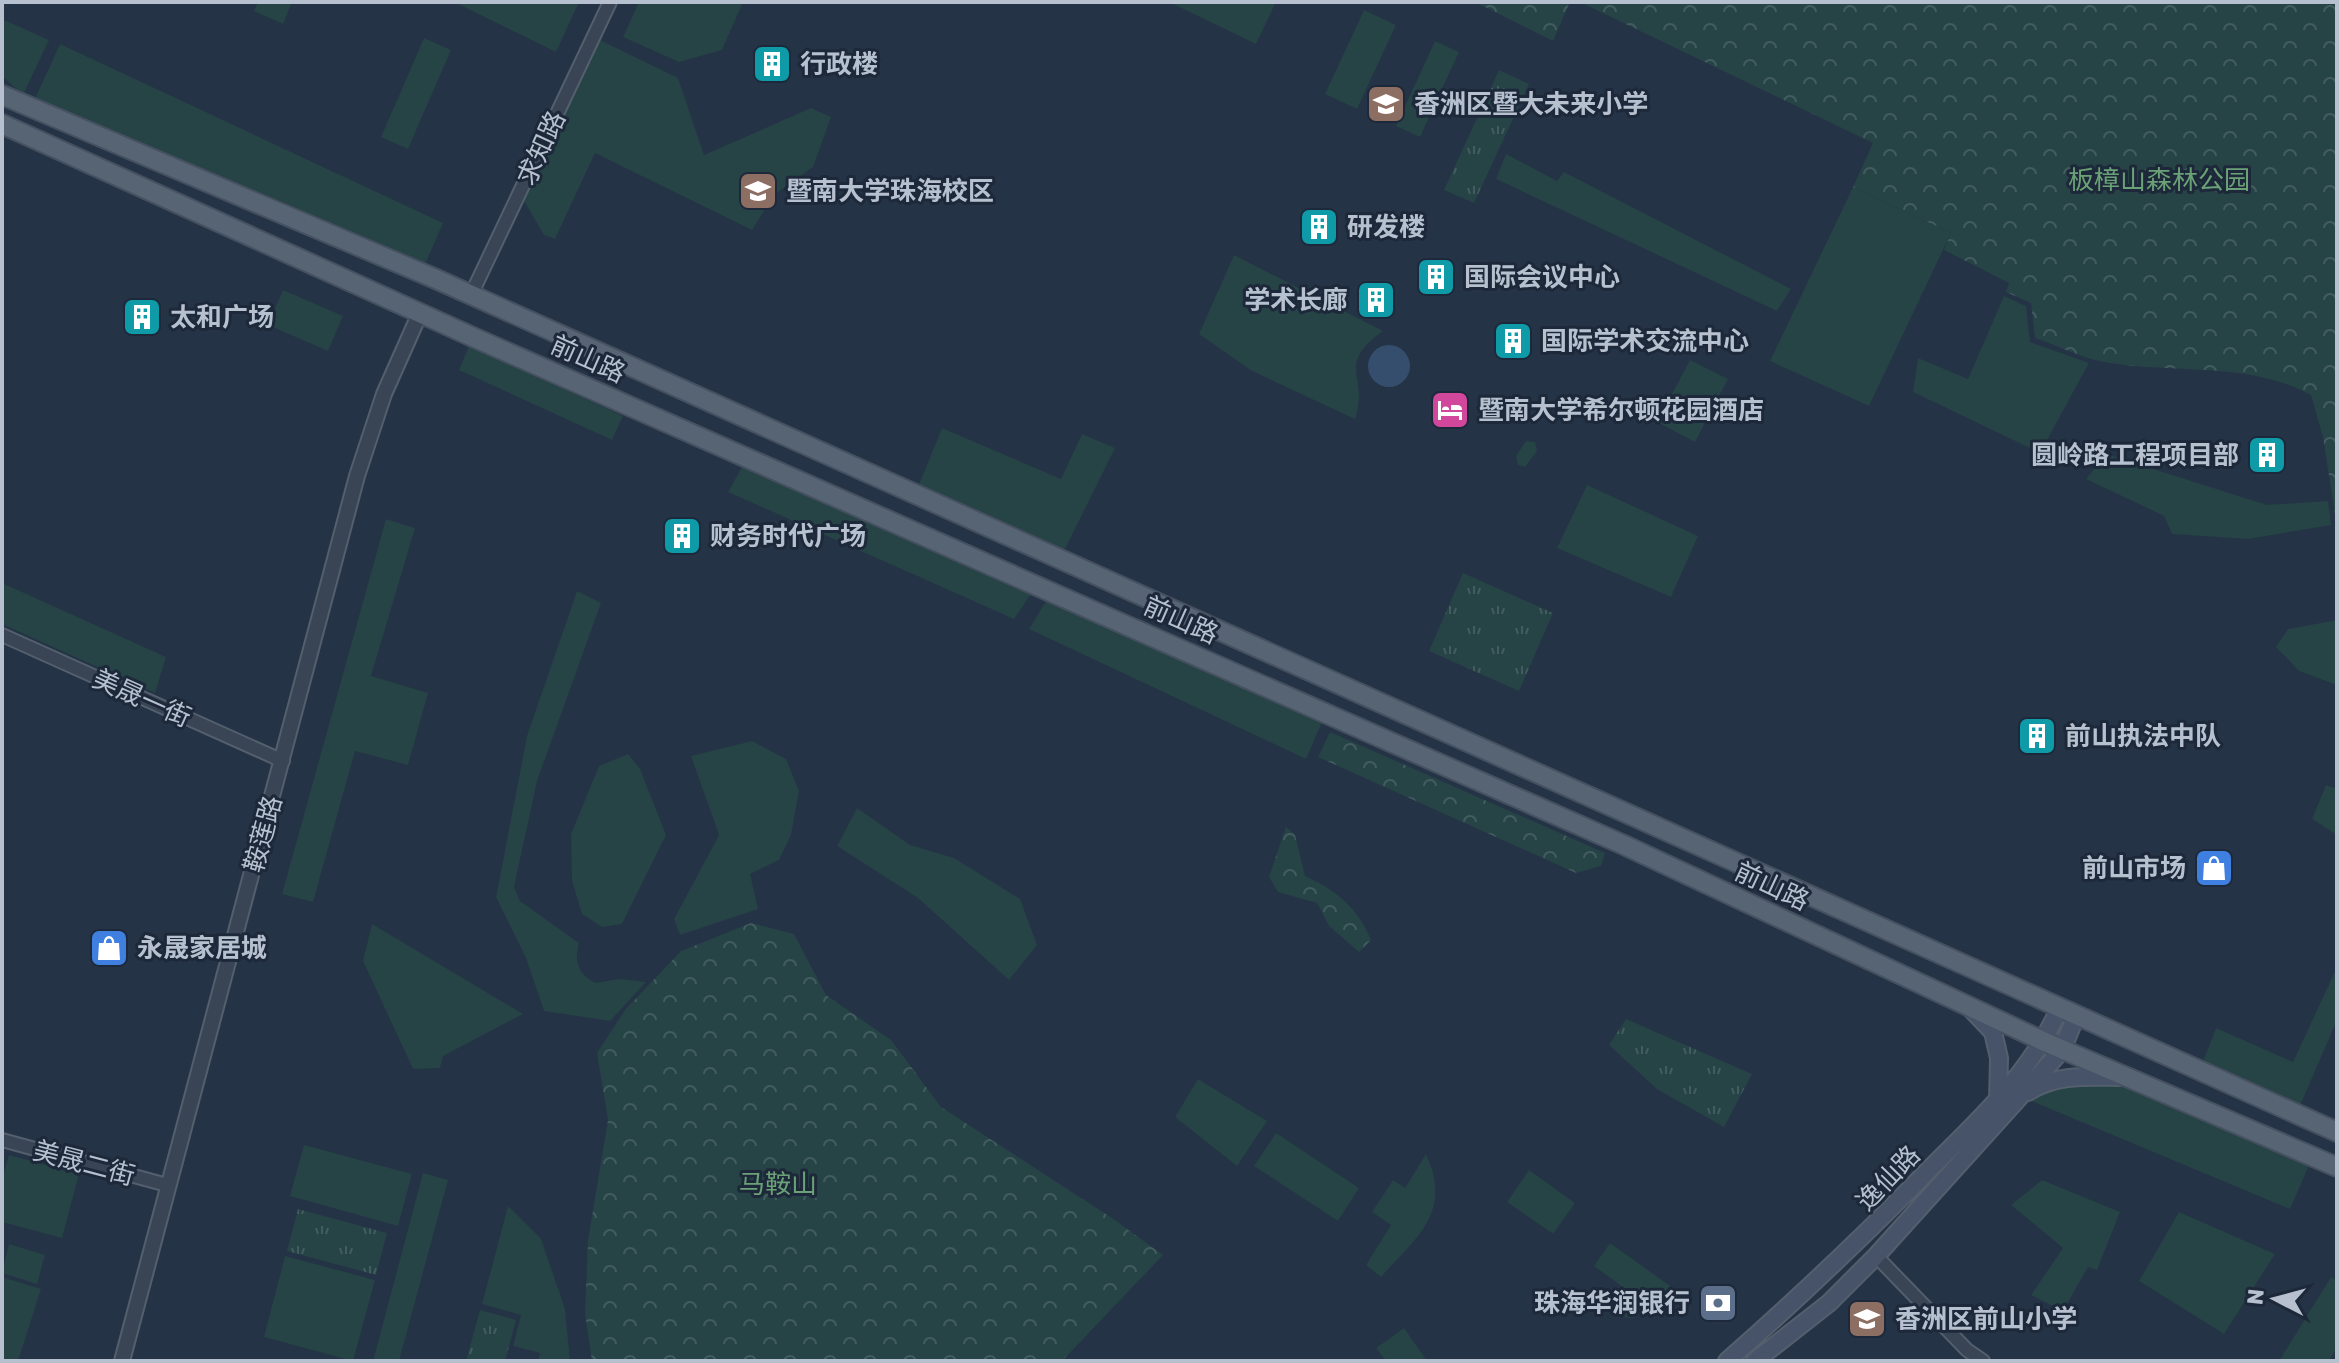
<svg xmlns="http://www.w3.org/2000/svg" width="2339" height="1363" viewBox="0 0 2339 1363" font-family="Rubik,'Noto Sans SC',sans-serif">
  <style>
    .grass { fill: #264346 }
    .forest { fill: url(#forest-crowns) }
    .park { fill: url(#park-tufts) }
    .water { fill: #364e6e }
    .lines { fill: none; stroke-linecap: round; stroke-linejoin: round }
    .minor-casing { stroke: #545f6e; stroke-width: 16 }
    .tertiary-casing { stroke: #545f6e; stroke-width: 18 }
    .secondary-casing { stroke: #545f6e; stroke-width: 20 }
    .primary-casing { stroke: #455060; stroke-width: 22 }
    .minor { stroke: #394554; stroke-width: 12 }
    .tertiary { stroke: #394554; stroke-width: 14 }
    .secondary { stroke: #465368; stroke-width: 16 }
    .primary { stroke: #576474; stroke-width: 18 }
    .labels { text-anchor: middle; stroke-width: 6; stroke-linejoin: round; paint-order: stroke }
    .poi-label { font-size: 26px; font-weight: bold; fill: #b6c0ce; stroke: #1d293a; text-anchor: start }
    .street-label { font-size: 26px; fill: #b6c0ce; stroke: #1d293a }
    .park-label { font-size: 26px; fill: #6ba176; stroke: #1d293a }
  </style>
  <defs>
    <pattern id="forest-crowns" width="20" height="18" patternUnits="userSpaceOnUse" patternTransform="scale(2)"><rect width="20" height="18" fill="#264346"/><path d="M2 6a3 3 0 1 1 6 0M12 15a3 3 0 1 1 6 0" fill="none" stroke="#435c60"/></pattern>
    <pattern id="park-tufts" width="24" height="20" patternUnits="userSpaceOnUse" patternTransform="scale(2)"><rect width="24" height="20" fill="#264346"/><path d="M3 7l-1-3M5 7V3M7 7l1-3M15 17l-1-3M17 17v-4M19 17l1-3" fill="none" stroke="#435c60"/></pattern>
  </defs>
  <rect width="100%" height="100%" fill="#243345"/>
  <path class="grass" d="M258,2H292L283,24L254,11Z
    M454,2H579L556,52Z
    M639,2H743L722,50L679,62L623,37Z
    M1169,2H1276L1256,44Z
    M1364,10L1396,25L1357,109L1325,94Z
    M2,19L49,40L23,95L2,76Z
    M424,38L451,50L408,149L381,137Z
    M598,39L678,78L704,155L811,108L831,117L813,167L774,195L752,230L595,153L555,239L544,235L524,201Z
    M1435,41L1459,52L1420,137L1396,126Z
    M60,44L443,223L423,269L33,103Z
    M1506,154L1557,181L1564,172L1791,289L1777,311L1496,179Z
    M1853,187L1951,233L1869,406L1770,361Z
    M1234,255L1383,331C1334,366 1370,376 1355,419L1252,371L1199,334Z
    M283,290L343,316L328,351L268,325Z
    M2004,296L2026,306L2030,342L2089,363L2040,453L1913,392L1918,358L1968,379Z
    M469,346L623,416L612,440L459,370Z
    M1690,360L1728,379L1695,442L1657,422Z
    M942,428L1061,479L1082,434L1115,448L1063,553L917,489Z
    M1526,441L1535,442L1537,451L1525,467L1518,465L1516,456Z
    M2106,454L2267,505L2328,501L2331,525L2248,539L2172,534L2164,516L2086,479Z
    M744,463L1031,594L1014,619L728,492Z
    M1587,485L1698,536L1671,597L1557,548Z
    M386,519L415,528L371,676L428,693L408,765L355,751L313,902L282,894Z
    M2,583L166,657L155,693L2,624Z
    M577,591L601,603L537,781L514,887L520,901L579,943C574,963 578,973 595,983L619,979L646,982L610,1021L544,1011L526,958L496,897L527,736Z
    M1048,598L1323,720L1306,759L1029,629Z
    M2337,620V685L2299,671L2276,647L2288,629Z
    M752,741L786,759L799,791L791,835L779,860L750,874L758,909L680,935L674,919L719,835L691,756Z
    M628,754L640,769L666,835L622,924L602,927L582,914L572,881L571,834L599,766Z
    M2326,785L2337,789V835L2312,819Z
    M857,808L910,845L954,858L1020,899L1037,945L1009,980L918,898L837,846Z
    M372,924L523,1014L443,1056L440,1068L413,1069L363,961Z
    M2337,967V1020L2299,1108L2201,1067L2216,1028L2293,1062Z
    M1198,1079L1267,1121L1237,1166L1175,1117Z
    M2067,1086H2125L2310,1163L2290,1209L2029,1100L2047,1089Z
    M1276,1133L1359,1188L1338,1221L1254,1166Z
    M304,1145L412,1174L398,1226L290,1196Z
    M1426,1154C1453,1212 1417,1237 1381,1277L1366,1265L1391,1225L1372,1212L1393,1180L1405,1188Z
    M9,1155L79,1174L62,1238L2,1222V1179Z
    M1529,1170L1575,1203L1553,1234L1507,1202Z
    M423,1173L448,1180L399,1361H373Z
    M2042,1180L2120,1212L2097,1270L2088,1267L2063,1311L2031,1295L2063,1248L2011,1205Z
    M508,1206L541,1239L565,1309L570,1361H538L540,1353L513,1346L521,1315L482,1304Z
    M2179,1212L2275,1254L2224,1334L2139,1281Z
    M1610,1243L1673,1288L1634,1318L1622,1317L1624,1288L1594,1266Z
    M9,1244L45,1255L37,1284L2,1273Z
    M285,1256L375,1280L353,1361L264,1337Z
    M2,1277L41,1289L18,1361H2Z
    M2331,1277L2337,1281V1347L2329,1361H2279Z
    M1404,1328L1427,1361H1386L1376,1348Z"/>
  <path class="forest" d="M1475,2H1570L1553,41Z
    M1580,2H2337V527L2323,437L2311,395C2247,360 2169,375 2099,361C2077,356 2056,345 2035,338L2031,303L2006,292L2009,283L1944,250L1951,233L1853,187L1873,143Z
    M1330,732L1605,853L1601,866L1576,873L1318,757Z
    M1286,827L1295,835L1305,876C1336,890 1358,908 1371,940L1359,952L1329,926L1317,903L1278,892L1269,877Z
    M751,923L794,934L826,995L891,1040L941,1107L1112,1218L1163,1255L1062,1361H592L585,1313L588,1240L608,1120L597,1053L625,1010L681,951Z"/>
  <path class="park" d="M1499,70L1529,84L1474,203L1444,190Z
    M1463,573L1553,613L1519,691L1429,651Z
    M1626,1019L1752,1074L1724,1127L1657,1089L1609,1045Z
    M298,1209L387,1233L376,1275L287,1251Z
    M480,1310L516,1320L505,1361H466Z"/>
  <path class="water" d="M1368 366a21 21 0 1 1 42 0a21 21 0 1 1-42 0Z"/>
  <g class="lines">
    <g class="minor-casing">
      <path id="minor" d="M471,295L610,2
        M2,635L283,761
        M2,1140L167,1185
        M1876,1256L1967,1350L1983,1361"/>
    </g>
    <g class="tertiary-casing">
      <path id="tertiary" d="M122,1361L357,476L384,394L420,313"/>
    </g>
    <g class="secondary-casing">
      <path id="secondary" d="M1971,1009L1993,1032L1999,1058L1998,1102
        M2028,1092C2057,1073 2092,1077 2125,1077
        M1727,1361C1791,1305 1853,1246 1913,1186C1967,1130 2027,1081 2059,1009
        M1755,1361L1829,1303L1876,1256L2062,1050L2076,1016"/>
    </g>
    <g class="primary-casing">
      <path id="primary" d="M2,95L436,279L2337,1132
        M2,124L475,338L1624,845L2045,1042L2337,1167"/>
    </g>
    <use href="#minor" class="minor"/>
    <use href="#tertiary" class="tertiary"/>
    <use href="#secondary" class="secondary"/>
    <use href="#primary" class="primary"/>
  </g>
  <defs>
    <g id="building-square" transform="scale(2)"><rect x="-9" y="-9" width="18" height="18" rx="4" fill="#0f9aa8" stroke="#1d293a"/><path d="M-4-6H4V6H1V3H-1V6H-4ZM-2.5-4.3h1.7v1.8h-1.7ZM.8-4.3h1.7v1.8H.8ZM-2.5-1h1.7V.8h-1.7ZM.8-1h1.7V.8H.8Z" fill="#fff"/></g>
    <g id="school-square" transform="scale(2)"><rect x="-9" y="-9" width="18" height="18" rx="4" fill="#8d6e63" stroke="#1d293a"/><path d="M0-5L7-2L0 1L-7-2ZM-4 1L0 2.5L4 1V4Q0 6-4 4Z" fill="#fff"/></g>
    <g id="university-square" transform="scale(2)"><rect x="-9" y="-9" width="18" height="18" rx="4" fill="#8d6e63" stroke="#1d293a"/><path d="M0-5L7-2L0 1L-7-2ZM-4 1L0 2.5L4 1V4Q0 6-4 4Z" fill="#fff"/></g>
    <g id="hotel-square" transform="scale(2)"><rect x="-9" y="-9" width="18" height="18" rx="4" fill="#d1479c" stroke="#1d293a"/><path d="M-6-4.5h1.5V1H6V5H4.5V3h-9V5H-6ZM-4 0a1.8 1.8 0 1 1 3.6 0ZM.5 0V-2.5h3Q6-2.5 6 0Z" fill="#fff"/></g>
    <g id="shop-square" transform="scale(2)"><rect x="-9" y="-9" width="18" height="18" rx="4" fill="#3f7fe0" stroke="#1d293a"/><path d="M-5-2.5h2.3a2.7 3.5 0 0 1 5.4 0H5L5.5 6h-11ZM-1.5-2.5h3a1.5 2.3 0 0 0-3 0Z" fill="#fff"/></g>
    <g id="bank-square" transform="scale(2)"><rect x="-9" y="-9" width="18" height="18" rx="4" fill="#5c6f8a" stroke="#1d293a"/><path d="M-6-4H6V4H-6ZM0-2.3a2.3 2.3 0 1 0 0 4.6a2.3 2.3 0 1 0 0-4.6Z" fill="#fff"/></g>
  </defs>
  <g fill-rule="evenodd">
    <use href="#building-square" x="772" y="64"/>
    <use href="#school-square" x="1386" y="104"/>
    <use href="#university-square" x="758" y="191"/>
    <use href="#building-square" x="1319" y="227"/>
    <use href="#building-square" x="1436" y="277"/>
    <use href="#building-square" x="1376" y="300"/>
    <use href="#building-square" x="142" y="317"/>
    <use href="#building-square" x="1513" y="341"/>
    <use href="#hotel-square" x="1450" y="410"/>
    <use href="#building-square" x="2267" y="455"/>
    <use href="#building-square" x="682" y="536"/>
    <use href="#building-square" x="2037" y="736"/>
    <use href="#shop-square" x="2214" y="868"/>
    <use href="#shop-square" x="109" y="948"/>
    <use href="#bank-square" x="1718" y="1303"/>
    <use href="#school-square" x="1867" y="1319"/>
  </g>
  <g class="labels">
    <g class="poi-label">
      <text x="800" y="73">行政楼</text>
      <text x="1414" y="113">香洲区暨大未来小学</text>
      <text x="786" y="200">暨南大学珠海校区</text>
      <text x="1347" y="236">研发楼</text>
      <text x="1464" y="286">国际会议中心</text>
      <text x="1348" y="309" text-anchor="end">学术长廊</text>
      <text x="170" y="326">太和广场</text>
      <text x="1541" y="350">国际学术交流中心</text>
      <text x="1478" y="419">暨南大学希尔顿花园酒店</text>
      <text x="2239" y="464" text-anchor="end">圆岭路工程项目部</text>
      <text x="710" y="545">财务时代广场</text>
      <text x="2065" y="745">前山执法中队</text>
      <text x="2186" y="877" text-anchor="end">前山市场</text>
      <text x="137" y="957">永晟家居城</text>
      <text x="1690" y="1312" text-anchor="end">珠海华润银行</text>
      <text x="1895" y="1328">香洲区前山小学</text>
    </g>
    <g class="street-label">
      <text transform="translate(541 148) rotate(-65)" y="9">求知路</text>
      <text transform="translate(588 359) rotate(24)" y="9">前山路</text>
      <text transform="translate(1181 620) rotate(24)" y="9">前山路</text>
      <text transform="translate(142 698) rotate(24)" y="9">美晟一街</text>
      <text transform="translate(263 834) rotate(-75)" y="9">鞍莲路</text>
      <text transform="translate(1772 886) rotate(25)" y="9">前山路</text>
      <text transform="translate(84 1163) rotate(15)" y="9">美晟二街</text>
      <text transform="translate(1888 1178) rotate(-46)" y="9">逸仙路</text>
    </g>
    <g class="park-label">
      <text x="2159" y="189">板樟山森林公园</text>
      <text x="778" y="1193">马鞍山</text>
    </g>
  </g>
  <rect width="2339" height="1363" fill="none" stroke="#b6c0ce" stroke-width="8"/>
  <g transform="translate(2275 1299) rotate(276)" stroke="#1d293a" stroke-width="6" paint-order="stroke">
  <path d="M0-6L14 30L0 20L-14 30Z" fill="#b6c0ce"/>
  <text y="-12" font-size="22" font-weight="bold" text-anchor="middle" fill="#b6c0ce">N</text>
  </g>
</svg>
